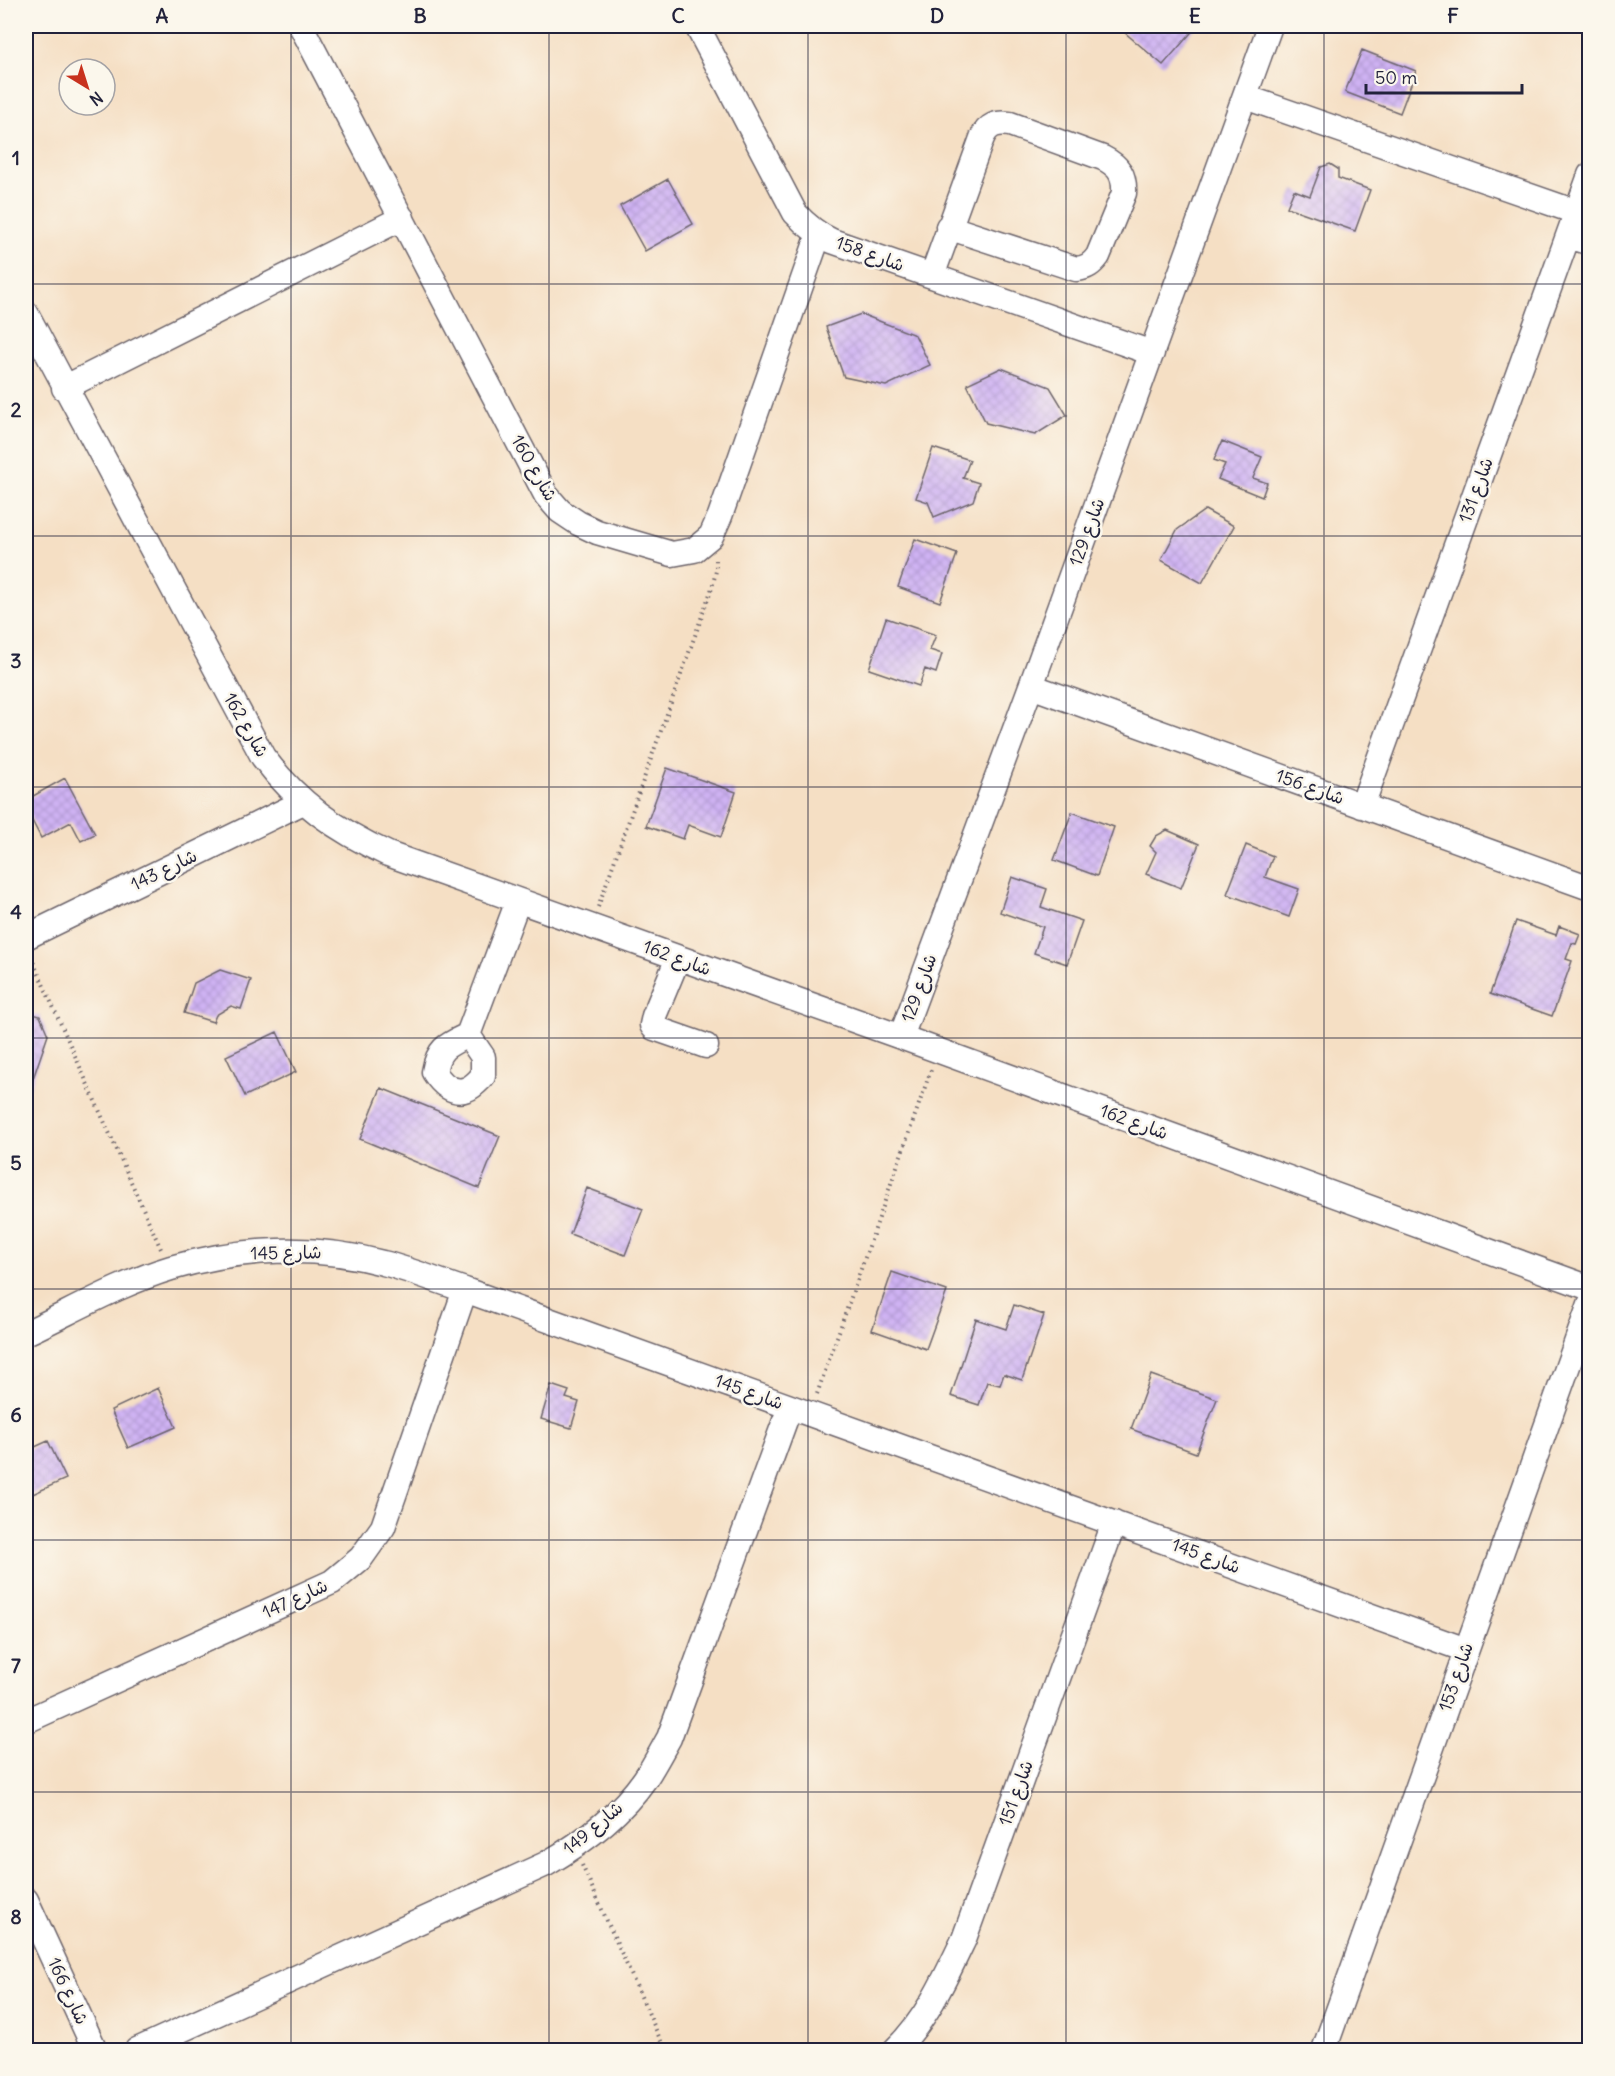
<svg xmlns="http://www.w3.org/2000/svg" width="1615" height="2076" viewBox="0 0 1615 2076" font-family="Delius,'Playpen Sans Arabic',sans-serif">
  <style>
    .building { fill: url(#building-cross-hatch) }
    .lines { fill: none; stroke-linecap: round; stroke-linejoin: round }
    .minor-casing { stroke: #6c646b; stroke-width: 27 }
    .path { stroke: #6c646b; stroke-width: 4; stroke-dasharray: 1.5 4.5; stroke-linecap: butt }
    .minor { stroke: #fff; stroke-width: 24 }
    .grid { fill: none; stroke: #22223b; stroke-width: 1.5; stroke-opacity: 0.55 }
    .labels { text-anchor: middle; stroke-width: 5; stroke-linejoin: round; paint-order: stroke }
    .street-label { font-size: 18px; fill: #22223b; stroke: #fbf7ec }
    .neatline { fill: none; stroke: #22223b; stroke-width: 2 }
    .grid-label { font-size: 20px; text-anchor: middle; font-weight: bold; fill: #22223b }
  </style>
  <defs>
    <pattern id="building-cross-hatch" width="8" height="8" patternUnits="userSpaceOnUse" patternTransform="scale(1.5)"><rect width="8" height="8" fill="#cfb2f3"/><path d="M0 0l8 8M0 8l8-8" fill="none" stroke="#b199d1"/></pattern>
  </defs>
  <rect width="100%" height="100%" fill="#fbf7ec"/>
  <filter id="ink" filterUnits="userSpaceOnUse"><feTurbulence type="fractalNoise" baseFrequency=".0167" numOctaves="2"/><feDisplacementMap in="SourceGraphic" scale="12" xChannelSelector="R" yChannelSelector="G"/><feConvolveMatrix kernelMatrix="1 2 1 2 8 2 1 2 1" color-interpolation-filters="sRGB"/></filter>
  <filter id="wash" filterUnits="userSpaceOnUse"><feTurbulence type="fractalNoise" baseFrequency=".008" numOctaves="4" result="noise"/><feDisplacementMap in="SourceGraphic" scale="24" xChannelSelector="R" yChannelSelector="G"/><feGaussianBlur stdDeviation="1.35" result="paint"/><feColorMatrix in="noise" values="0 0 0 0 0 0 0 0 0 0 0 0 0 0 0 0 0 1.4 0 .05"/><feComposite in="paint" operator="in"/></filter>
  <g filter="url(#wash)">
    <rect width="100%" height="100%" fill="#f5dfc4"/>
    <g id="blocks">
      <path class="building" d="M1117,26H1197L1163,65Z
        M1418,26H1432L1431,30Z
        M1362,50L1416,71L1400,113L1345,92Z
        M1330,164L1338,169V178L1370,190L1355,231L1287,207L1294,190L1310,196L1321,167Z
        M668,179L693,224L645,251L620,206Z
        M861,314L915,335L930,365L886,386L844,377L826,327Z
        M1001,368L1050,387L1067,415L1035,435L986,423L967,384Z
        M1222,441L1262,457L1253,478L1267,483L1262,497L1218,479L1225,464L1214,460Z
        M933,448L970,460L963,478L979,483L973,501L934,517L928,502L916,498Z
        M1205,510L1234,526L1202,583L1161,560L1177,530Z
        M915,539L957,554L940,602L898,587Z
        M886,618L936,635L930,650L942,654L936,673L925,669L919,686L869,669Z
        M667,768L736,792L721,837L688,825L683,839L646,826Z
        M65,778L95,834L81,841L71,822L41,838L26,809V800Z
        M1072,812L1114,827L1097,876L1054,860Z
        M1167,830L1199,844L1181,888L1146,874L1156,852L1150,846L1156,836Z
        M1246,845L1273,856L1265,877L1299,889L1289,917L1227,894Z
        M1012,877L1047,889L1041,907L1082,921L1067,964L1034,953L1043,927L1000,912Z
        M1516,921L1556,935L1559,926L1580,934L1576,944L1572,943L1566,959L1572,961L1552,1016L1490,994Z
        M220,970L251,980L241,1009L231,1006L216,1015L213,1022L184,1013L194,983Z
        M26,1012L40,1016L48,1035L29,1090L26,1089Z
        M277,1032L296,1072L245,1096L226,1056Z
        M381,1088L500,1136L479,1188L360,1139Z
        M587,1188L643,1209L625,1255L570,1234Z
        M892,1272L947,1291L926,1349L872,1330Z
        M1014,1305L1044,1315L1022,1380L1004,1374L1000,1385L987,1382L979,1405L951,1396L976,1319L1006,1329Z
        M1151,1375L1217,1399L1196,1453L1131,1429Z
        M551,1385L569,1391L566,1398L579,1402L571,1428L541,1419Z
        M158,1388L176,1427L128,1448L111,1410Z
        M48,1441L66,1479L26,1497V1451Z"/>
    </g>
  </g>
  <g filter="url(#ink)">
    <use href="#blocks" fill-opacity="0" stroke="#6c646b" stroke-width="1.5"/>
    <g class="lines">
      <g class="minor-casing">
        <path id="minor" d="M301,26L546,495L560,511L578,523L597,532L672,554L694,550L711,536L720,516L819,234
          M697,26L795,213C806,225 817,234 832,241L1152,353
          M1245,97L1576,212
          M1568,236L1590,243
          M932,276L982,138C988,125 996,122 1010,124L1103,158C1119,166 1125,175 1124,193L1098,256C1092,264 1087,268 1076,269L948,227
          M26,313L263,757C298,803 336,830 388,854L901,1037L1590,1288
          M64,388L402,218
          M1031,686L1590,888
          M1362,806L1590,175
          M26,937L303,802
          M678,958L654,1016L652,1025L654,1028L706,1046
          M468,1035C447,1045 438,1048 434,1072C441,1083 453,1095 467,1089C473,1087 479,1080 483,1076V1057L468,1035L518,901
          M901,1037L1031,686L1270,26
          M26,1333C73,1311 121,1283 171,1268C240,1248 314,1244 383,1263C411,1270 438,1281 465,1290L1466,1650
          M26,1721L332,1582L361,1558L383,1527L465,1290
          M26,1900L95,2050
          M137,2050L546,1864C584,1842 620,1815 645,1779C654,1766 661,1752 669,1738L790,1407
          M895,2050C927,2019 945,1979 964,1939L1114,1523
          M1324,2050L1590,1304"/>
      </g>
      <path class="path" d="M598,907L712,588L716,571V560
        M31,957L161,1249
        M817,1394L931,1070
        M582,1865L665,2050"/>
      <use href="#minor" class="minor"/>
    </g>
  </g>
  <path class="grid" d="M291,26V2050M549,26V2050M808,26V2050M1066,26V2050M1324,26V2050M26,284H1590M26,536H1590M26,787H1590M26,1038H1590M26,1289H1590M26,1540H1590M26,1792H1590"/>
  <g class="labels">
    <g class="street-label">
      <text transform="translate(870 254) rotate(20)" y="6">شارع 158</text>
      <text transform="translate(534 468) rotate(60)" y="6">شارع 160</text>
      <text transform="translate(1476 490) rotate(-70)" y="6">شارع 131</text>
      <text transform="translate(1087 532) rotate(-70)" y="6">شارع 129</text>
      <text transform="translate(246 725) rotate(60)" y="6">شارع 162</text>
      <text transform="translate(1310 787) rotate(20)" y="6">شارع 156</text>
      <text transform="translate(164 870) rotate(-26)" y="6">شارع 143</text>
      <text transform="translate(677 958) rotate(20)" y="6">شارع 162</text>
      <text transform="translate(919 988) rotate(-70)" y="6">شارع 129</text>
      <text transform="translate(1134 1122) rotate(20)" y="6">شارع 162</text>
      <text transform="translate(286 1253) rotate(-1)" y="6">شارع 145</text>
      <text transform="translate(749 1392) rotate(20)" y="6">شارع 145</text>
      <text transform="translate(1206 1556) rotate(20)" y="6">شارع 145</text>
      <text transform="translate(295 1599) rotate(-25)" y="6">شارع 147</text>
      <text transform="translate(1456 1677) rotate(-71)" y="6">شارع 153</text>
      <text transform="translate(1016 1793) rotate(-70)" y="6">شارع 151</text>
      <text transform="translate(593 1828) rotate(-40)" y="6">شارع 149</text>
      <text transform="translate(68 1991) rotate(65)" y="6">شارع 166</text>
    </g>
  </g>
  <rect width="1615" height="2076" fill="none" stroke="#fbf7ec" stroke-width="66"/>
  <g transform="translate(87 87) rotate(142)"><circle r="28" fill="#fbf7ec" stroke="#a4a2a5" stroke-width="1.5"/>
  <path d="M0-4.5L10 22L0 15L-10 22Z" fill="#c8321e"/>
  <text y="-9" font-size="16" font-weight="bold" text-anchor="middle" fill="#22223b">N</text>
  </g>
  <path d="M1366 84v9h156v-9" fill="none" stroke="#22223b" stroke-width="3"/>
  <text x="1375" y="84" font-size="18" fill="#22223b" stroke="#fbf7ec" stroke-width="4.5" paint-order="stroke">50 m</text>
  <rect x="33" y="33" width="1549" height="2010" class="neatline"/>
  <g class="grid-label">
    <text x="162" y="23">A</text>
    <text x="420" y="23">B</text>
    <text x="678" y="23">C</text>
    <text x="937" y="23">D</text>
    <text x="1195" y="23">E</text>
    <text x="1453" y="23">F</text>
    <text x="16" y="165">1</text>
    <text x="16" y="417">2</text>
    <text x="16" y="668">3</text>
    <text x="16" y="919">4</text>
    <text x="16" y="1170">5</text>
    <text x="16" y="1422">6</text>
    <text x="16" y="1673">7</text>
    <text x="16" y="1924">8</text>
  </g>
</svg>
